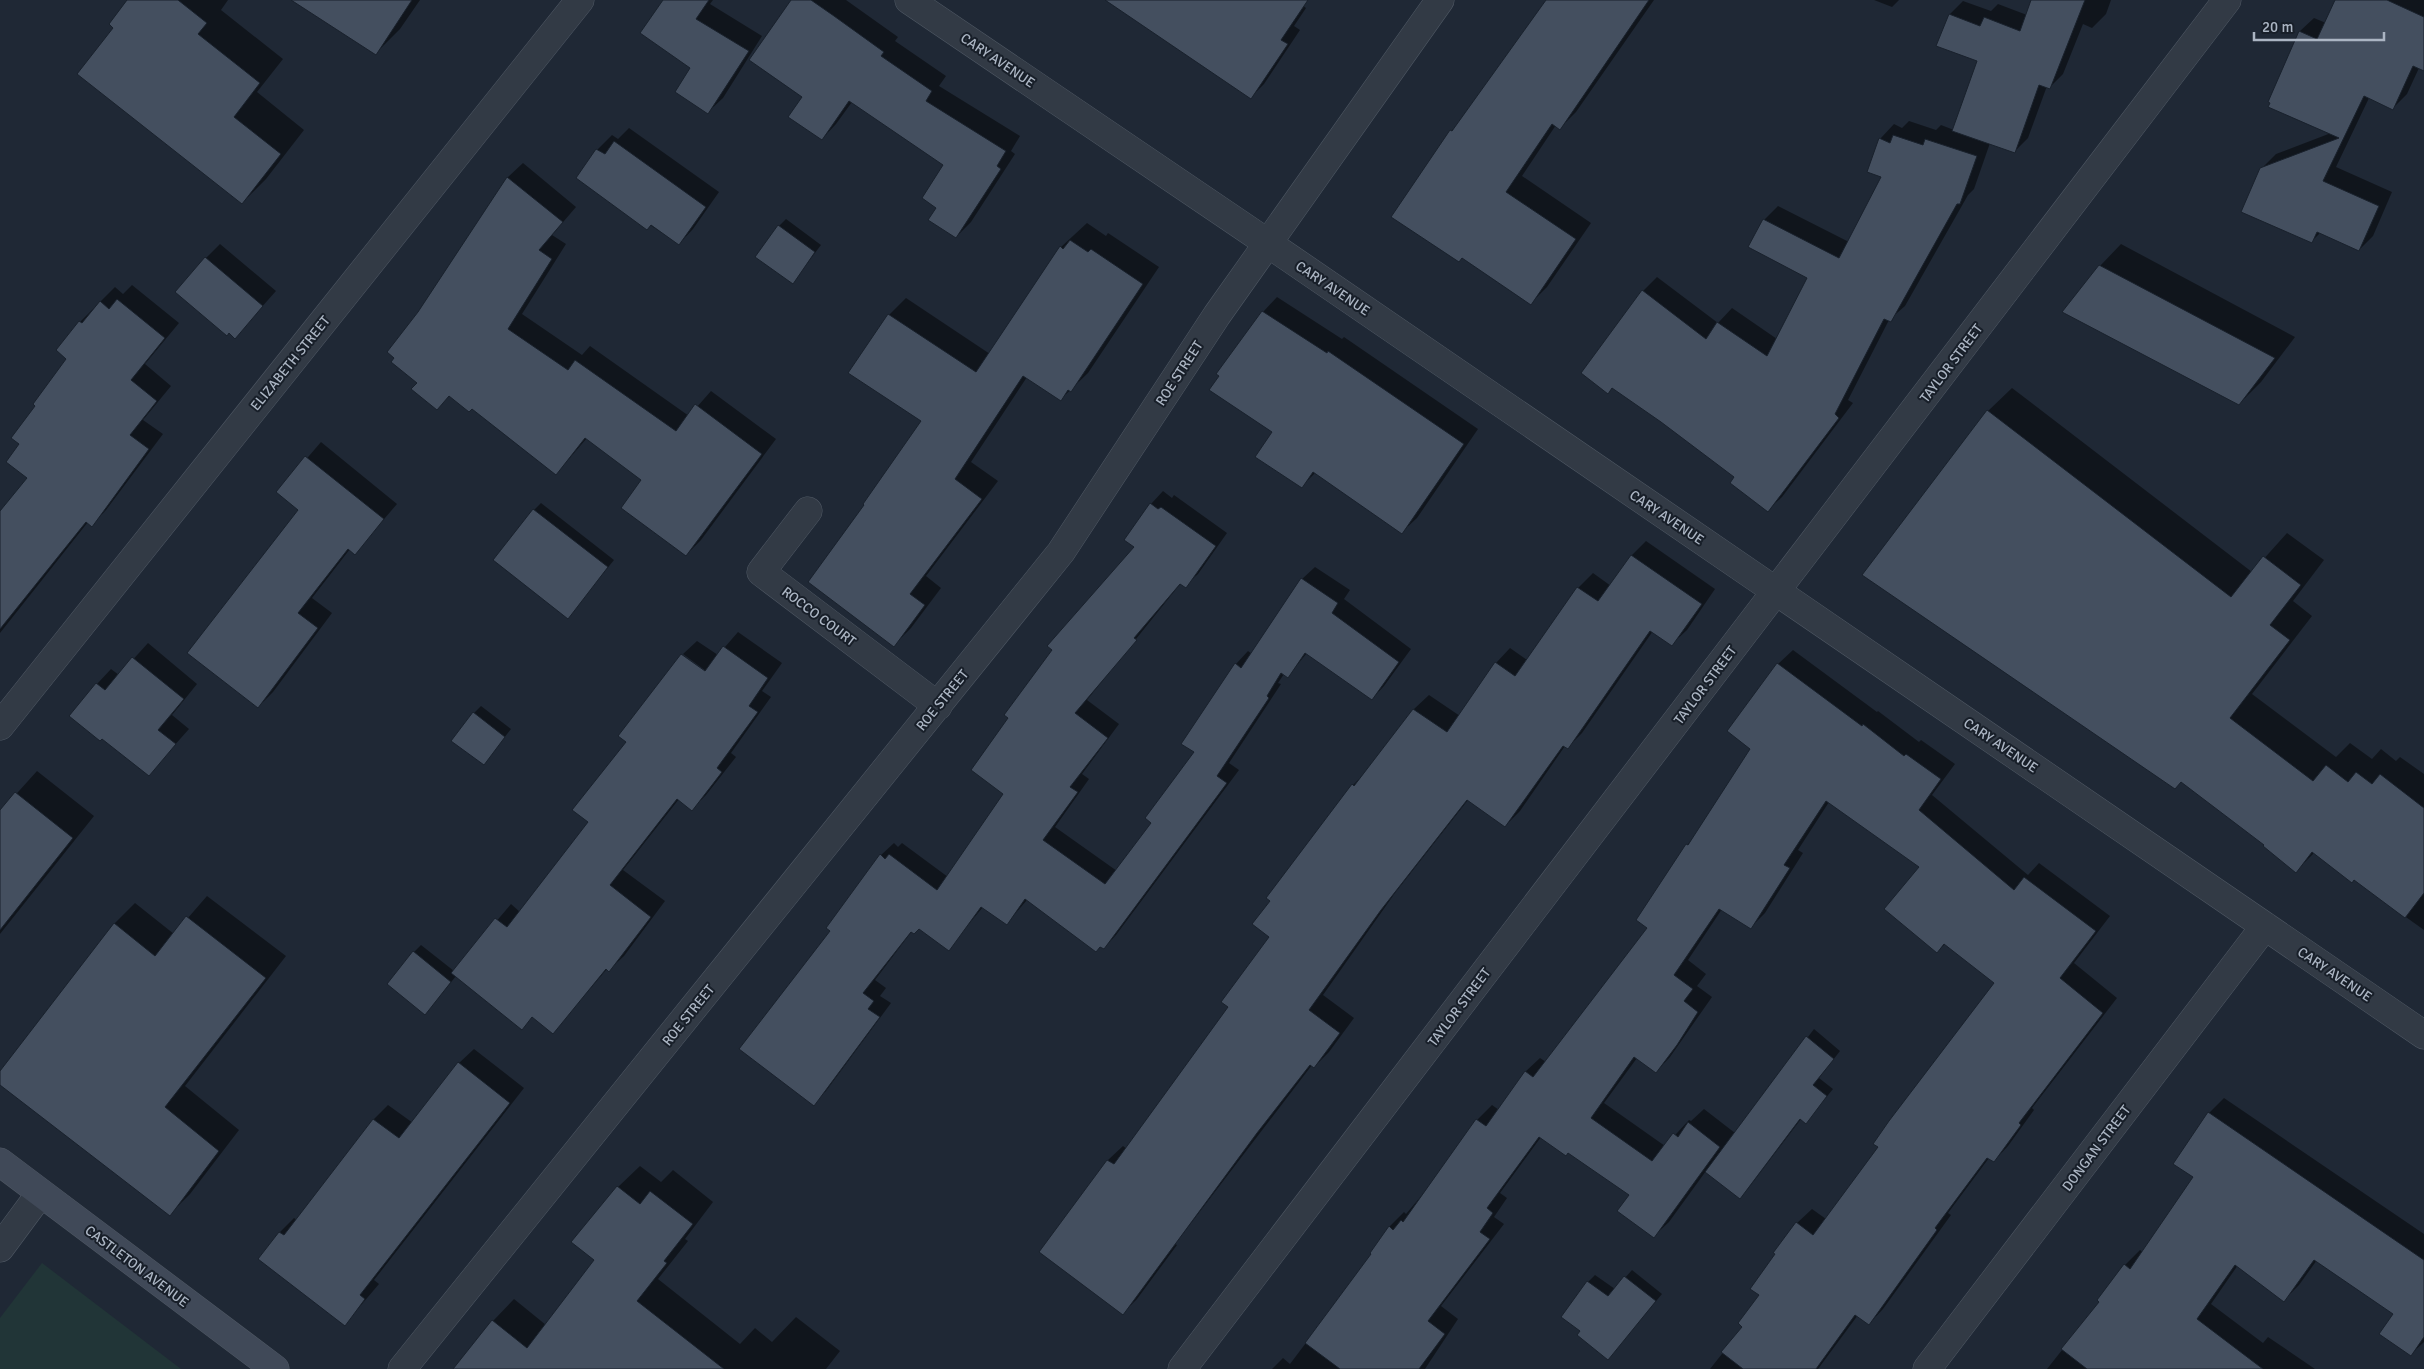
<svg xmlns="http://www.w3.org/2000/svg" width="2424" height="1369" viewBox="0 0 2424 1369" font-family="Signika,sans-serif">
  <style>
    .green { fill: #213537 }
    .shadow { fill: #0007 }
    .building { fill: #444f5f; stroke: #19212c }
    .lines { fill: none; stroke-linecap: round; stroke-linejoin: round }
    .street-casing { stroke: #4f5864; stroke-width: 29 }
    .secondary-casing { stroke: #4f5864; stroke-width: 29 }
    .street { stroke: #323a45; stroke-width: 28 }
    .secondary { stroke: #404958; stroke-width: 28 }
    .labels { text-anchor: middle; stroke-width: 4; stroke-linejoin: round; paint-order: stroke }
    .street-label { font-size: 14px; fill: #abb5c3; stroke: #181f29 }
  </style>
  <rect width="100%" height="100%" fill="#1f2835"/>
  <path class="green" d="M42,1263L181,1369H0V1318Z"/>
  <path class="shadow" d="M129,0H228L221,10L283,59L257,92L304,130L266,179L242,203L115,28Z
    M293,0H420L400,29L376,53Z
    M664,0H713L710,4L762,36L723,98L708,112Z
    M792,0H846L898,37L895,41L946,76L939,86L1020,136L1011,151L1015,154L971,222L956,237L938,207L945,165L852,102L836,124L822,139L804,96Z
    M1107,0H1295L1306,8L1294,26L1300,30L1264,84L1250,98Z
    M1547,0H1654L1576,112L1560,128L1556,125L1522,176L1591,223L1547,287L1531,303L1451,131L1461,122Z
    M1874,0H1899L1892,7Z
    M2033,0H2111L2106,14L2092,28L2083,24L2063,74L2050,87L2047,86L2028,138L2015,151L1990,143L1974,189L1968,195L1905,306L1889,320L1848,400L1853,403L1782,497L1767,511L1736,477L1662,421L1613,387L1608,392L1643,291L1657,277L1718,323L1732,308L1777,339L1809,277L1764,220L1778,206L1849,242L1883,176L1880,139L1894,124L1902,128L1909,121L1936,130L1941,125L1954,130L1979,61L1938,45L1950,14L1963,1L1991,11L1998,4L2027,15Z
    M2336,0H2424V63L2419,68L2407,94L2393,108L2369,98L2336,167L2392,192L2373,236L2359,250L2320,233L2311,242L2261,169L2276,154L2331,133L2269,101L2300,31L2314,18L2326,23Z
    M629,128L719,192L693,229L679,244L578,178L597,150L612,135L618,139Z
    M523,163L576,207L552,235L566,244L522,314L582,355L590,346L689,416L711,391L776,439L701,540L686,555L643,480L587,438L556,474L472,408L450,395L437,408L419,383V313L508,177Z
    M786,219L821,245L793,282L779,226Z
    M1087,223L1106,236L1108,233L1159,267L1088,373L1061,399L1027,377L971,462L998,481L926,576L941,588L911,628L894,645L866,505L923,421L889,315L906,298L990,354L1061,247Z
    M220,244L276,291L235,337L206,258Z
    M2121,244L2295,337L2261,382L2239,404L2100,266Z
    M132,285L179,323L145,364L171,386L143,420L163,434L106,510L92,525L88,522L0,633V513L29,478L21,444L37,406L68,358L80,322L115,287L123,294Z
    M1277,297L1342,339L1344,337L1478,429L1417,518L1402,532L1316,472L1301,487L1273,432L1218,374L1263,312Z
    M2012,388L2252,572L2287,533L2324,560L2293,601L2312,616L2252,694L2336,757L2350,743L2372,759L2381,749L2396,761L2400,757L2424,774V930L2315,852L2296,871L2266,845L1988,411Z
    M321,442L397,504L355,553L350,549L312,598L332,613L273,692L258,707L300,509L278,492Z
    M1163,491L1172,498L1174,495L1227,533L1198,574L1185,586L1181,583L1087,700L1119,724L1082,774L1089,779L1055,827L1117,871L1152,823L1195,752L1236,664L1248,651L1252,654L1302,579L1315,567L1350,590L1344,599L1411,649L1384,686L1372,699L1307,653L1288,676L1284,674L1278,683L1281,684L1229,763L1239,770L1116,935L1104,948L1027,900L1007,923L983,907L948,949L919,928L912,931L875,980L886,988L880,996L891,1003L826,1091L813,1104L832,931L881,855L894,843L898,847L902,843L948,877L1004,793L1136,547L1151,504Z
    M541,503L614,560L568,617L534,510Z
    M1646,541L1715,589L1687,630L1672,644L1653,631L1582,733L1567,748L1565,746L1520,811L1505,826L1468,800L1395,893L1323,995L1354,1018L1329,1052L1314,1067L1312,1065L1175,1244L1177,1245L1137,1299L1123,1313L1040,1252L1108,1160L1123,1146L1127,1149L1230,1007L1353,785L1368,770L1414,709L1429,695L1460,716L1496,663L1510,648L1527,660L1578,588L1593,573L1611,586L1632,555Z
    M738,632L782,663L762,691L771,697L731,753L736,757L706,795L692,809L679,799L623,870L665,901L624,956L609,970L607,969L553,1032L533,1016L521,1028L456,976L432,1006L414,952L421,945L454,971L511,904L520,912L710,674L683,654L697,641L718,655Z
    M148,643L197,684L172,715L189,729L149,774L97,684L111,669L119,675Z
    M1793,650L1877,712L1878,711L1919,742L1921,740L1955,764L1932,795L2028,875L2039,863L2110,916L2074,963L2117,998L2032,1108L2034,1110L2008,1146L1994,1161L1989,1158L1948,1213L1951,1215L1883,1309L1869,1324L1858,1315L1818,1369H1710L1744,1326L1797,1223L1812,1209L1826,1219L1996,983L1945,944L1937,952L1921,867L1829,802L1798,850L1803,853L1765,913L1751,927L1722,909L1688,960L1706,974L1697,986L1712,997L1670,1057L1656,1072L1637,1058L1604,1103L1665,1146L1689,1120L1691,1121L1704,1109L1735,1133L1814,1029L1840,1051L1819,1078L1833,1089L1812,1115L1801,1119L1747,1190L1740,1197L1706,1171L1669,1222L1654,1236L1631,1194L1568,1152L1541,1137L1500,1193L1507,1198L1494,1217L1504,1224L1441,1306L1458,1319L1425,1369H1272L1283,1358L1290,1364L1373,1254L1389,1227L1404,1212L1406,1214L1422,1195L1477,1120L1492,1105L1499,1110L1525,1072L1540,1058L1546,1062L1649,927L1687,845L1695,836L1752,748L1778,664Z
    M481,706L511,729L490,756L474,713Z
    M37,771L94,816L0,934V812Z
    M207,896L286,956L185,1086L239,1130L190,1194L170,1214L0,1083V1073L114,924L135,903L174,934Z
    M474,1049L524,1088L374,1280L379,1284L345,1324L280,1232L294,1218L297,1220L374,1119L388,1105L413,1123L459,1063Z
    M2224,1098L2424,1234V1342L2411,1354L2395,1313L2317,1260L2299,1285L2284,1300L2238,1265L2211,1304L2263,1343L2268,1337L2315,1369H2047L2100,1302L2125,1265L2140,1250L2143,1252L2194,1177L2209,1113Z
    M640,1166L661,1182L673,1170L713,1202L685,1239L688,1241L658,1279L740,1344L755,1328L772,1342L796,1317L840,1351L826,1369H455L493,1321L514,1299L546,1325L596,1260L618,1187Z
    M1632,1270L1662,1294L1608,1359L1581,1331L1588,1282L1595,1275L1615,1289Z"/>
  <path class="building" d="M127,0H178L207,23L198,34L260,83L234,117L281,154L242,204L77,74L113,28L109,24Z
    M291,0H412L376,55Z
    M663,0H709L696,19L749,51L708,114L675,92L690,68L640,33Z
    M791,0H811L834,16L884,52L881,56L932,91L926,101L1006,151L997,166L1001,169L956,238L928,220L936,208L922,198L943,165L849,101L822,140L788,117L802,97L749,60Z
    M1105,0H1308L1281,40L1288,44L1251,99Z
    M1546,0H1649L1560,130L1552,124L1506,192L1576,239L1531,305L1462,258L1459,262L1391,217L1450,130L1452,131Z
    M2031,0H2085L2050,89L2039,85L2015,153L1952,131L1977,61L1936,46L1949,14L1980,26L1984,17L2020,31Z
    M2335,0H2387L2424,17V71L2413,66L2393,110L2364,96L2323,181L2379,206L2359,251L2317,232L2312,243L2241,212L2260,168L2339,138L2268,107L2270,103L2268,102L2299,31L2317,39Z
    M1893,135L1923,145L1925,139L1977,156L1960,204H1957L1891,322L1884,319L1835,414L1839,418L1768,512L1730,483L1734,477L1661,422L1612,388L1608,394L1581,373L1642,290L1706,339L1717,322L1767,356L1807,278L1748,247L1763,219L1839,258L1881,177L1867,172L1879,138L1890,143Z
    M614,141L706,207L679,245L651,225L647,230L576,178L596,149L605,154Z
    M507,177L563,222L539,250L552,259L508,329L568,370L575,360L676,431L695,404L762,454L686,556L621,508L641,480L585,438L556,475L472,409L469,412L449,396L437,410L411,389L417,383L391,362L394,358L387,352L418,312Z
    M778,225L815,252L793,284L755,257Z
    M1070,240L1088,252L1091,249L1143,284L1071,392L1068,390L1061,401L1023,376L955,479L982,499L910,594L925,605L894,647L808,582L864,505L863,504L921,421L848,373L888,314L976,372L1060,246L1063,249Z
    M205,257L263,306L235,339L229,333L227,336L175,292Z
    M2099,265L2275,358L2239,405L2062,312Z
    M117,299L165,338L131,380L157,401L130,435L149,449L92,527L86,522L0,629V511L27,478L6,462L19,444L11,438L35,406L33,404L66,359L56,350L79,321L82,323L100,301L109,309Z
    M1262,311L1327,353L1328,351L1464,444L1402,534L1313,472L1302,488L1255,457L1272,432L1209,390L1219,376L1216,374Z
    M1987,410L2231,597L2263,556L2301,585L2270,625L2290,640L2230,718L2313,781L2326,765L2348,782L2356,772L2372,784L2380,774L2424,808V893L2405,918L2354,880L2352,883L2312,852L2296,873L2263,846L2264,845L2181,782L2175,789L1862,575Z
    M305,456L384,519L355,555L348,549L298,613L318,628L258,708L187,653L298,510L276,492Z
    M1150,503L1158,509L1161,507L1216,546L1186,588L1180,584L1134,638L1137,640L1075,713L1108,738L1070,787L1078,792L1043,840L1105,884L1151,823L1145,818L1194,752L1181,744L1235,663L1241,668L1301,578L1338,603L1332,613L1399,662L1372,700L1305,653L1288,678L1281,673L1267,696L1269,698L1217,776L1227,783L1104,949L1100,947L1096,952L1025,899L1007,925L981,907L949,951L919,929L914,934L911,932L863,993L874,1001L868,1009L880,1017L814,1106L739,1049L830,931L826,928L880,854L885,859L889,854L937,890L1003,794L971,770L1008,718L1004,715L1052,650L1047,646L1134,547L1124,540Z
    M533,509L608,567L568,619L493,560Z
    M1631,555L1702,604L1672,646L1650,631L1568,749L1563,746L1505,827L1467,800L1381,910L1309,1010L1340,1033L1314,1068L1310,1065L1257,1133L1123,1315L1039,1252L1107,1160L1114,1164L1228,1007L1221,1002L1269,937L1252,924L1270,901L1266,898L1352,784L1354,786L1413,709L1447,732L1495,662L1515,676L1577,587L1598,601Z
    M723,646L768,678L749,706L758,712L717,768L722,772L692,811L677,799L610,885L651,917L609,972L606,969L553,1034L532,1017L522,1030L451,973L495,918L507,927L588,822L572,810L626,742L618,736L681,654L705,671Z
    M132,657L184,699L158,730L176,744L149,776L102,739L100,741L69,716L96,683L105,690Z
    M1777,663L1862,726L1863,724L1904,756L1906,754L1941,779L1919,810L2014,890L2024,877L2096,931L2060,978L2103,1013L2019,1123L2021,1125L1994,1162L1987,1158L1935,1228L1937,1230L1869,1325L1855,1315L1816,1369H1743L1721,1352L1742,1327L1738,1323L1759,1295L1750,1289L1775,1254L1773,1253L1796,1222L1813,1235L1878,1147L1873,1144L1889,1121L1994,983L1944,944L1937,953L1884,909L1919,867L1826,801L1784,865L1790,868L1751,929L1719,909L1674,975L1693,989L1684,1001L1698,1012L1677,1045L1656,1073L1634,1057L1591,1118L1652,1161L1673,1133L1678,1137L1688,1122L1720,1147L1654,1238L1617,1211L1629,1195L1568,1153L1566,1156L1539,1137L1487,1208L1493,1213L1480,1232L1490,1239L1428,1321L1445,1334L1419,1369H1340L1305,1343L1371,1254L1370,1253L1389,1226L1393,1230L1401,1220L1403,1222L1476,1119L1486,1126L1525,1071L1533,1077L1647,928L1636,920L1686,844L1688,845L1750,749L1727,731Z
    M473,712L505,737L484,765L451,741Z
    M15,792L73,838L0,930V810Z
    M186,916L266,978L165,1107L219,1151L170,1216L0,1085V1071L114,923L155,956Z
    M413,951L451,982L425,1015L387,984Z
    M1806,1036L1834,1059L1813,1085L1827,1096L1806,1124L1800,1119L1740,1199L1705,1172Z
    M458,1062L510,1103L360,1295L365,1299L345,1326L258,1259L279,1232L284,1235L373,1119L399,1138Z
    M2208,1112L2424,1260V1337L2411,1356L2379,1334L2393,1314L2314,1260L2284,1302L2235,1265L2197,1319L2263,1369H2087L2061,1349L2099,1302L2097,1300L2124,1264L2130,1269L2193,1177L2173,1164Z
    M617,1186L640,1204L650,1191L693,1224L664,1261L667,1263L637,1301L724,1369H453L492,1320L527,1348L594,1260L571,1242Z
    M1624,1276L1656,1301L1608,1360L1577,1335L1580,1331L1561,1317L1587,1281L1608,1296Z"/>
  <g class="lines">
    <g class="street-casing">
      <path id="street" d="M909,0L1269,244L2424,1035
        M808,511L761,572L938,706
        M0,726L580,0
        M0,1248L40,1194
        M402,1369L1061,552L1217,315L1440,0
        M1182,1369L2227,0
        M1927,1369L2265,926"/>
    </g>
    <g class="secondary-casing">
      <path id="secondary" d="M0,1162L275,1369"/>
    </g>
    <use href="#street" class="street"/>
    <use href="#secondary" class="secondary"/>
  </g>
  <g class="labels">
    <g class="street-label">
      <text transform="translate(998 60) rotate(34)" y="5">CARY AVENUE</text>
      <text transform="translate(1333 288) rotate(34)" y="5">CARY AVENUE</text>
      <text transform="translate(290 363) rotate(-51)" y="5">ELIZABETH STREET</text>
      <text transform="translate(1951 363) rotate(-53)" y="5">TAYLOR STREET</text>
      <text transform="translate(1179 373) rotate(-57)" y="5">ROE STREET</text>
      <text transform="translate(1667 517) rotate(34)" y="5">CARY AVENUE</text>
      <text transform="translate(819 616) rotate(37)" y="5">ROCCO COURT</text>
      <text transform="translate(1705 685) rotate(-53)" y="5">TAYLOR STREET</text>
      <text transform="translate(942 700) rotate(-51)" y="5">ROE STREET</text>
      <text transform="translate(2001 745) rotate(34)" y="5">CARY AVENUE</text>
      <text transform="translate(2335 974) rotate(34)" y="5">CARY AVENUE</text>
      <text transform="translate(1459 1007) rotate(-53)" y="5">TAYLOR STREET</text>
      <text transform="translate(688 1015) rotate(-51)" y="5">ROE STREET</text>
      <text transform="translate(2096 1148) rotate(-53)" y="5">DONGAN STREET</text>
      <text transform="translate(137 1266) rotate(37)" y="5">CASTLETON AVENUE</text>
    </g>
  </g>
  <path d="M2254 32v8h130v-8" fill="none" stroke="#abb5c3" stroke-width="2.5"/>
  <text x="2262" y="32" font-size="15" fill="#abb5c3" stroke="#181f29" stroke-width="4" paint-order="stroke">20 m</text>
</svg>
